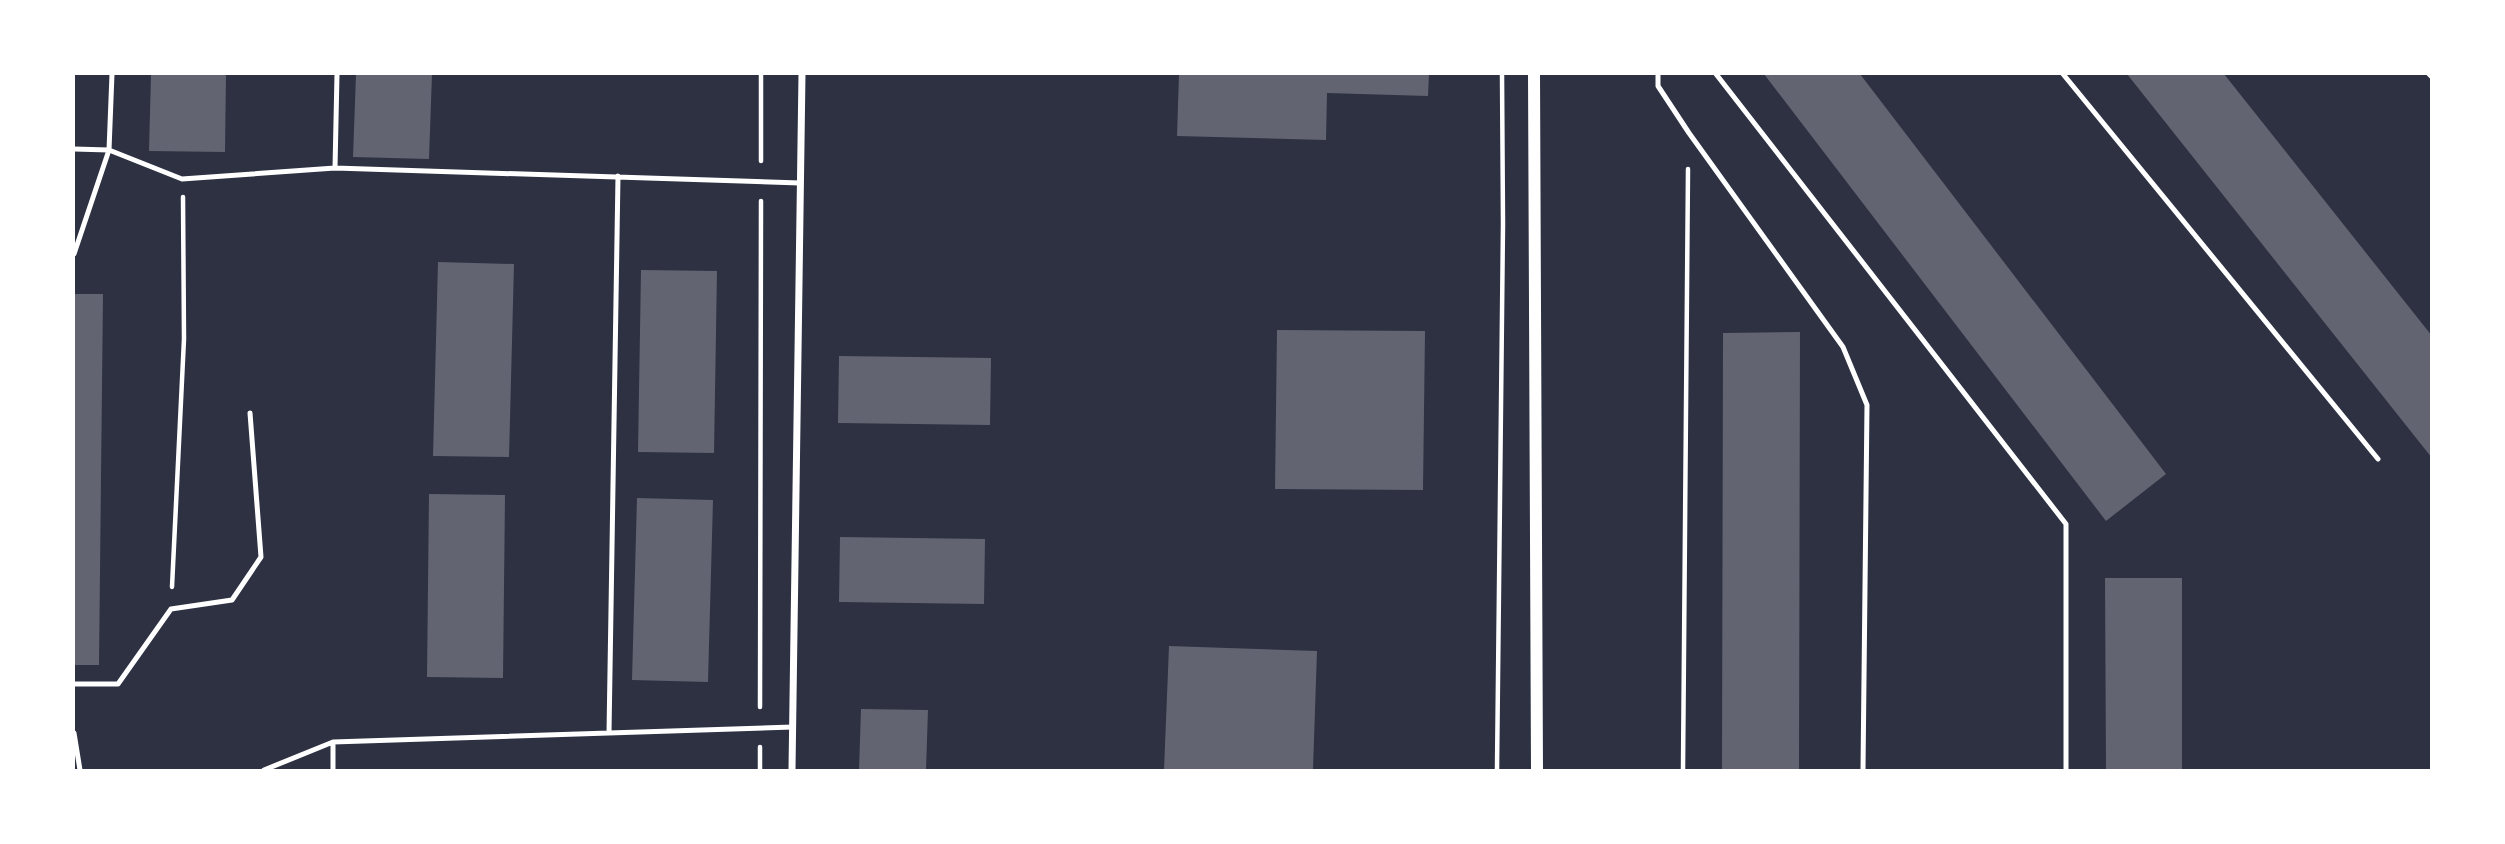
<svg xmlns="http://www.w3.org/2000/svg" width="2505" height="844" viewBox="0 0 2505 844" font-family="'Alegreya Sans',sans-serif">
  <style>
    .building { fill: #626471 }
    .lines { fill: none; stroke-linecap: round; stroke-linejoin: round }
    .path { stroke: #fff; stroke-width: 4.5 }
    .service { stroke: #fff; stroke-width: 5 }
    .minor { stroke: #fff; stroke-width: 7 }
    .tertiary { stroke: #fff; stroke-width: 12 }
  </style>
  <rect width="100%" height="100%" fill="#2d3142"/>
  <path class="building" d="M151,74H226L225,152L149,151Z
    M356,74H432L429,159L353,157Z
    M1179,74H1429L1428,96L1327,93L1326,140L1177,136Z
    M1764,74H1860L2166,474L2106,521Z
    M2127,74H2224L2432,336V458Z
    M438,262L514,264L509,457L433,456Z
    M641,270L717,271L714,453L638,452Z
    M74,294H103L99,665H74Z
    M1277,330L1425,331L1423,490L1275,489Z
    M1800,332L1799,770H1722L1723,333Z
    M839,356L991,358L990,425L838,423Z
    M429,494L505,495L503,678L427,677Z
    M637,498L713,500L708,682L632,680Z
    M840,537L985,539L984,604L839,602Z
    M2105,578H2182V770H2106Z
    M1169,646L1317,651L1313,770H1164Z
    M861,709L928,710L926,770H859Z"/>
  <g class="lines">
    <path class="path" d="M761,161V74
      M172,587L184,339L183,197
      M760,707L761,201
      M760,770V747
      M1497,770L1503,224L1502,74
      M1683,770L1688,169"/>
    <path class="service" d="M1658,74V86L1689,133L1843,347L1867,405L1863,770
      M1716,74L2066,524V770
      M2063,74L2378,459
      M2429,74L2432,77
      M74,149L109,150L182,179L335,168L800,183
      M335,168L337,74
      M74,254L109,150L112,74
      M74,684H118L171,609L232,600L261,557L250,413
      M74,733L80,770
      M609,733L618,176
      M264,770L333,742L793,727
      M333,770V742"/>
    <path class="minor" d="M792,770L802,74"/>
    <path class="tertiary" d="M1534,74L1537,770"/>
  </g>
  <rect width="2505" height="844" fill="none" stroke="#ffffff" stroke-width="150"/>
</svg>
